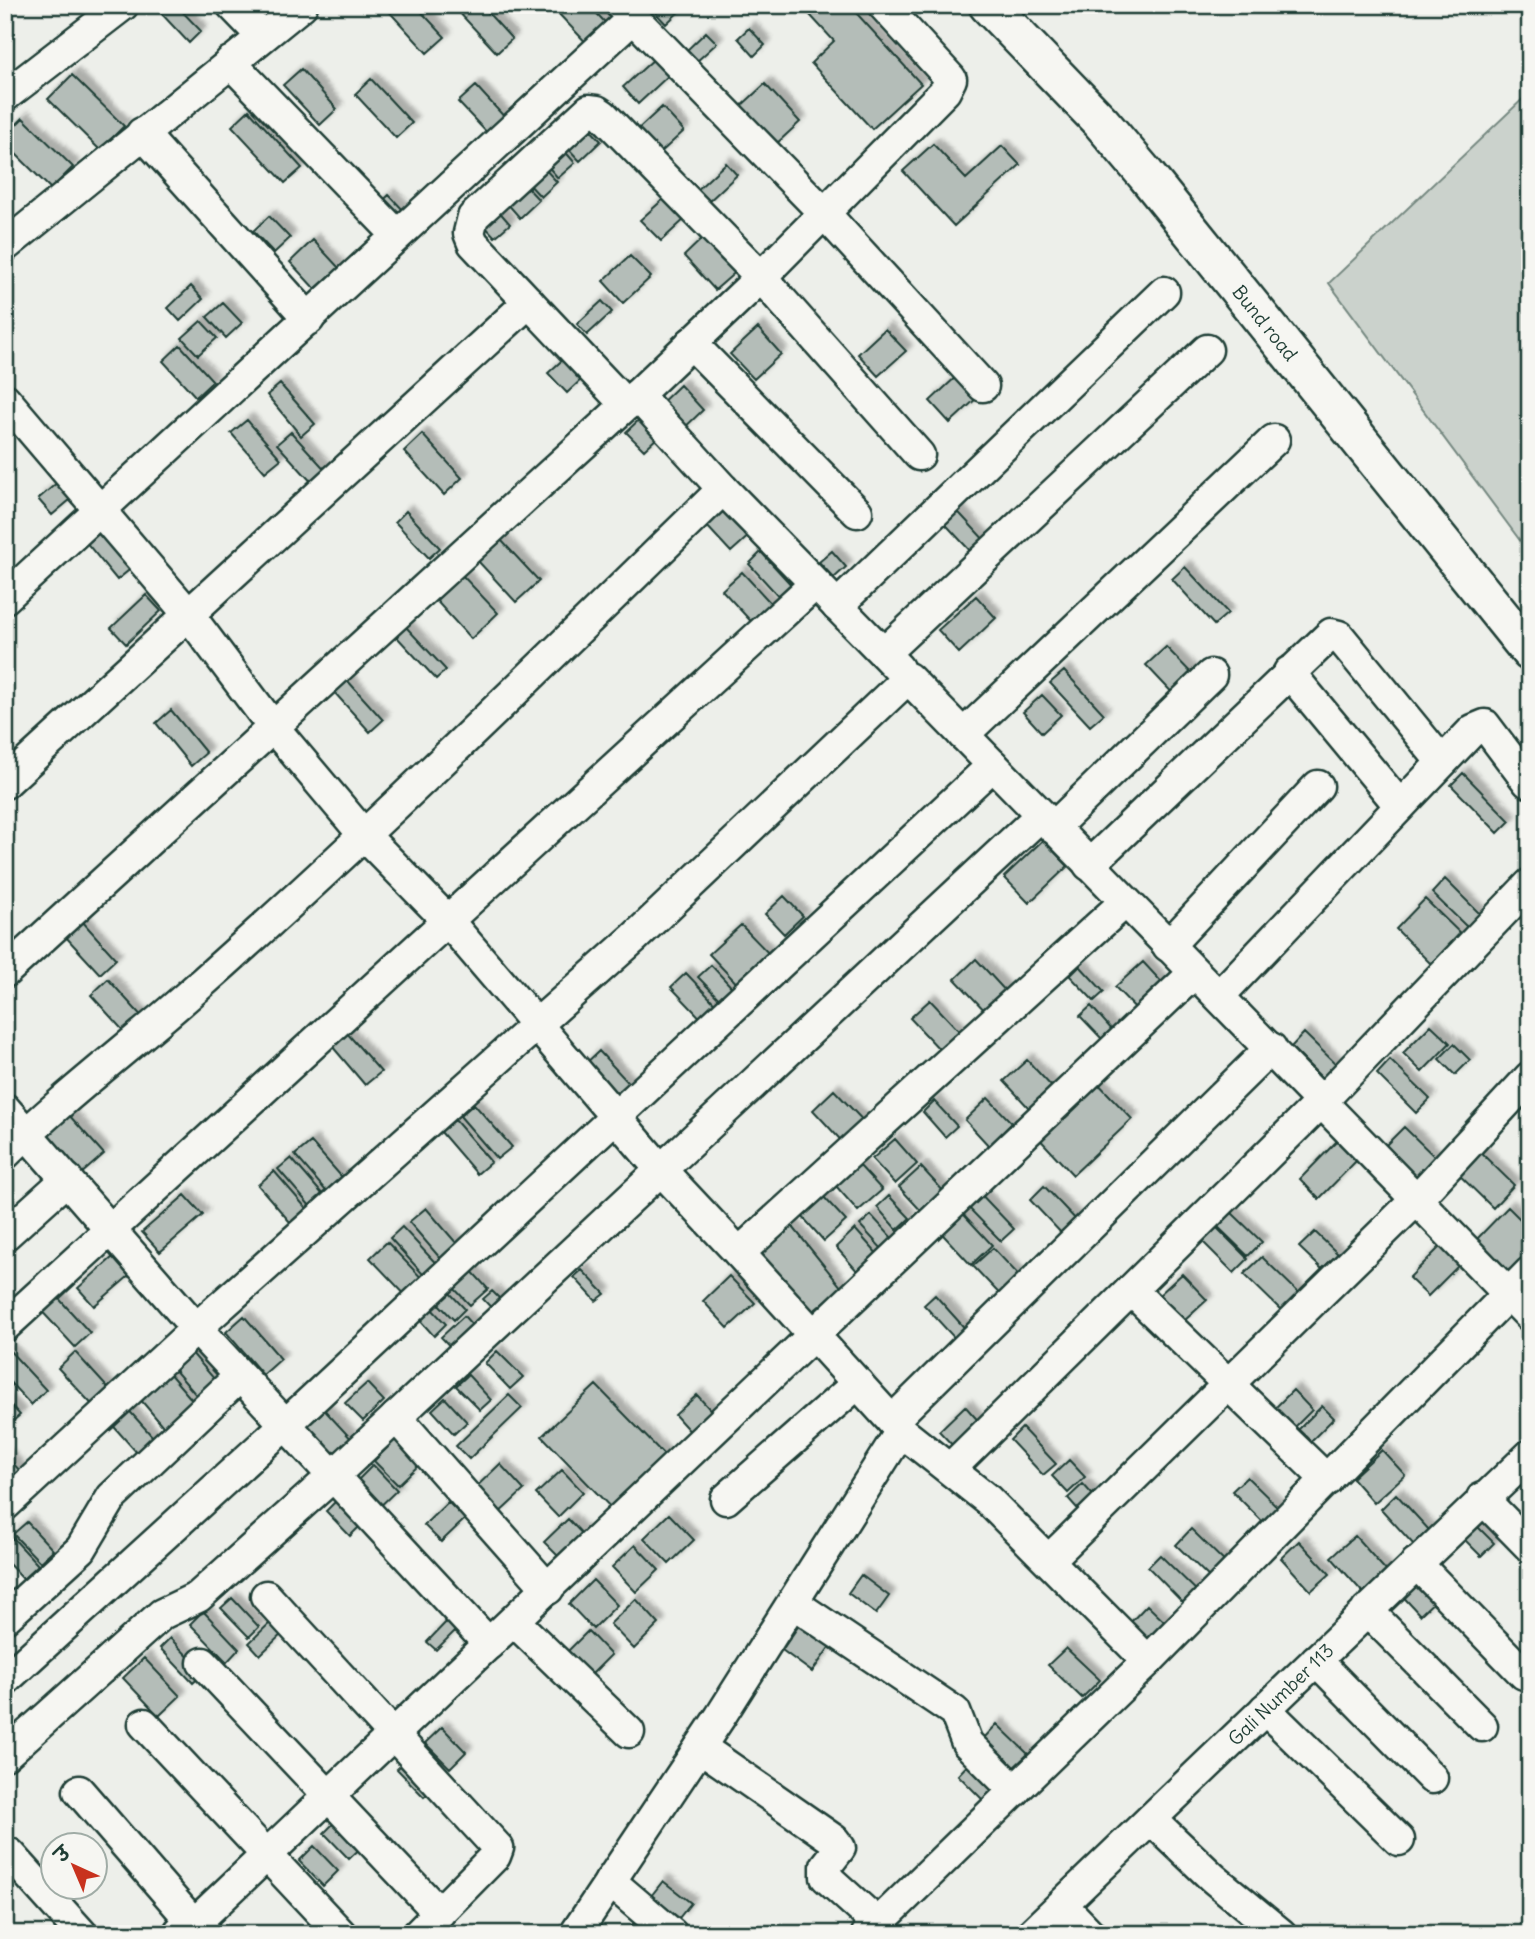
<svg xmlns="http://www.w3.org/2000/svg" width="1535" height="1939" viewBox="0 0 1535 1939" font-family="Delius,'Playpen Sans Deva',sans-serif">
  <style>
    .green { fill: #cbd2cc; stroke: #758880; stroke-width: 2 }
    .building { fill: #b4bdb8; stroke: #1f3d34; stroke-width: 2; filter: url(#shadow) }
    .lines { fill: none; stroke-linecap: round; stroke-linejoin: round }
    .minor-casing { stroke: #1f3d34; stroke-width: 35 }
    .tertiary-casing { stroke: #1f3d34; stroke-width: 42 }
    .minor { stroke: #f6f6f2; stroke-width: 30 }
    .tertiary { stroke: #f6f6f2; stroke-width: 37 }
    .labels { text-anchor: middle; stroke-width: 5; stroke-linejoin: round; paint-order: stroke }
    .street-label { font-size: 19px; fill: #1f3d34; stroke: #f6f6f2 }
  </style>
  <defs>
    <filter id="shadow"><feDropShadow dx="6" dy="-6" stdDeviation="2" flood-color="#0004"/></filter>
  </defs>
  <rect width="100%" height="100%" fill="#edefea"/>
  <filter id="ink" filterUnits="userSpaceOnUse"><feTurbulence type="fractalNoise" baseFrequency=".0143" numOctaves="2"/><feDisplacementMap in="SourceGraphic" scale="14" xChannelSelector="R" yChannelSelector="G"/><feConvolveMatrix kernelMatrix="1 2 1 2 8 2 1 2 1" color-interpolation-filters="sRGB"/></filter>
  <g filter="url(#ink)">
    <path class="green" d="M1530,92V554L1329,283Z"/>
    <path class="building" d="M165,5H176L201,31L189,43L159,11Z
      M415,5L445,37L427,53L384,6Z
      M458,5H481L512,39L497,53L455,8Z
      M563,5H589L613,31L593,50L556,11Z
      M660,5H686L666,24L654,11Z
      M821,5H849L921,84L872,129L811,63L834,41L810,15Z
      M749,28L765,45L754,56L738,38Z
      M706,32L717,43L696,62L686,51Z
      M654,59L669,75L638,104L623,87Z
      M301,69L337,109L320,125L283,85Z
      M72,75L124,126L100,150L48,99Z
      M371,79L412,123L396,138L355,94Z
      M765,84L800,122L775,145L740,107Z
      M476,86L509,122L492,138L458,102Z
      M662,107L684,131L658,155L636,131Z
      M249,110L302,168L285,183L232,126Z
      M23,118L73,167L51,189L5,143V136Z
      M587,126L601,141L580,161L565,145Z
      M933,144L966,179L1002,146L1020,165L954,226L903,171Z
      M562,148L575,163L558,178L545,163Z
      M726,163L737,175L706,204L695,192Z
      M543,167L557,182L541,197L527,182Z
      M525,185L539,200L520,218L506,202Z
      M389,195L405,212L391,225L375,208Z
      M667,196L687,217L661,241L640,220Z
      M497,209L510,224L495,237L482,223Z
      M269,216L290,238L274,253L253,231Z
      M707,234L739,269L715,290L684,256Z
      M313,240L339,268L315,289L290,262Z
      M630,256L651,277L623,303L603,281Z
      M191,286L203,299L180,321L168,308Z
      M602,301L612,312L587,335L577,324Z
      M223,303L242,323L226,338L207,317Z
      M201,321L217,338L198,355L182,338Z
      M758,328L781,354L754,379L730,354Z
      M885,329L906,351L878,376L858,354Z
      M180,345L213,381L196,397L163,361Z
      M568,355L586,375L567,393L548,373Z
      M958,375L978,397L950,423L930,401Z
      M280,384L315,424L301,436L267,395Z
      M680,385L703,410L679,433L656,408Z
      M643,416L660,435L644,450L626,432Z
      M247,420L281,459L265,472L231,433Z
      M291,432L329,474L315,486L277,444Z
      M422,434L462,478L444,495L404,451Z
      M58,482L71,499L52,515L38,499Z
      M950,503L987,543L974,555L937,515Z
      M727,505L752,533L731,552L706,525Z
      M406,511L440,548L429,558L395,522Z
      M108,522L140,561L117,580L85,541Z
      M501,540L539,581L516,602L478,561Z
      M832,551L846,567L834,578L819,562Z
      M761,552L795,589L783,601L749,564Z
      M1185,567L1228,613L1214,625L1172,579Z
      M742,572L778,611L758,629L722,590Z
      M460,573L498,613L471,639L433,597Z
      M146,595L161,611L126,644L111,628Z
      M976,596L996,618L959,653L938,630Z
      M406,627L446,670L436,679L396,636Z
      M1166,647L1199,681L1179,700L1146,665Z
      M1064,671L1104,714L1090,726L1050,683Z
      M347,680L383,720L370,732L334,692Z
      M1042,695L1061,715L1042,733L1023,712Z
      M171,710L206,753L191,766L156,723Z
      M1463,773L1510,821L1498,833L1451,785Z
      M1043,840L1068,866L1029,903L1004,877Z
      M1445,879L1481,915L1468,928L1432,893Z
      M784,896L803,916L784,934L765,914Z
      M1425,899L1464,937L1434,967L1396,929Z
      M82,921L116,959L100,974L65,936Z
      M741,925L776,961L744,991L709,954Z
      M976,959L1009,995L988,1014L955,979Z
      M1143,962L1168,989L1141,1014L1115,987Z
      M711,965L738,994L726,1006L698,977Z
      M1080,966L1104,992L1094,1001L1070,976Z
      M686,973L724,1013L709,1027L671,987Z
      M108,979L145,1020L128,1036L91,995Z
      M930,1000L961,1033L941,1051L910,1018Z
      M1091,1006L1113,1031L1103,1040L1080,1016Z
      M1431,1025L1450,1043L1422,1072L1403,1053Z
      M347,1033L381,1072L365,1085L332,1046Z
      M1304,1033L1338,1066L1324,1080L1291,1047Z
      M1454,1044L1470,1060L1455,1075L1439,1059Z
      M599,1051L637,1092L622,1106L584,1065Z
      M1027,1060L1052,1087L1029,1108L1004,1081Z
      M1390,1060L1430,1099L1416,1113L1377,1074Z
      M1093,1078L1132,1119L1073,1175L1034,1133Z
      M834,1090L871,1129L849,1149L813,1110Z
      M988,1098L1012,1123L989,1146L965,1120Z
      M934,1101L957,1126L945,1137L923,1112Z
      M474,1104L512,1147L497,1159L460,1116Z
      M68,1114L104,1154L80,1175L44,1135Z
      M455,1120L491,1162L477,1174L441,1132Z
      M1404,1127L1439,1161L1415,1185L1380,1151Z
      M895,1139L917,1164L895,1184L872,1159Z
      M1339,1139L1359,1158L1319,1199L1300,1179Z
      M311,1142L348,1184L332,1198L295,1155Z
      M1473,1145L1514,1185L1493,1208L1451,1167Z
      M291,1158L330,1203L317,1214L278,1169Z
      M859,1165L882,1190L858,1211L836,1186Z
      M921,1167L946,1194L924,1214L899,1187Z
      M274,1171L312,1215L296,1229L258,1185Z
      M1044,1186L1079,1223L1064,1236L1030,1200Z
      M975,1188L1014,1229L1001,1241L962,1201Z
      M185,1195L203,1215L160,1252L142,1232Z
      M822,1195L846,1221L824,1241L801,1215Z
      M889,1196L910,1218L897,1230L877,1207Z
      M954,1204L992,1245L971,1265L933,1224Z
      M1508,1207L1530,1229V1259L1510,1279L1473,1243Z
      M426,1208L464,1252L447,1266L409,1222Z
      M1229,1210L1262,1242L1248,1256L1215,1224Z
      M871,1215L894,1240L882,1249L860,1225Z
      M1209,1220L1248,1259L1234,1273L1195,1234Z
      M789,1222L842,1288L807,1316L754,1251Z
      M402,1227L444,1272L432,1284L390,1238Z
      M855,1229L879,1256L859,1273L836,1247Z
      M1315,1232L1338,1254L1322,1269L1299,1247Z
      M387,1242L430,1287L413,1303L370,1258Z
      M1444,1243L1463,1261L1428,1296L1409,1278Z
      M993,1248L1029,1286L1009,1304L973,1266Z
      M113,1257L129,1276L94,1306L78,1288Z
      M1262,1257L1300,1294L1282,1311L1244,1274Z
      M469,1268L488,1289L470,1305L451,1285Z
      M582,1270L605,1294L596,1301L574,1277Z
      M1182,1274L1207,1300L1184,1321L1159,1295Z
      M729,1276L755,1303L728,1328L703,1301Z
      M447,1290L465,1309L454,1320L435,1300Z
      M492,1291L507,1306L498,1315L483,1299Z
      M53,1292L90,1333L75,1347L37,1306Z
      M935,1295L970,1334L959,1343L924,1305Z
      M429,1306L446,1324L434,1336L417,1317Z
      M244,1316L281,1359L263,1375L226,1332Z
      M464,1316L481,1335L459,1356L441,1337Z
      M185,1345L222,1388L203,1403L167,1361Z
      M8,1349L46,1390L31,1405L5,1377V1352Z
      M497,1351L523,1377L510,1389L485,1363Z
      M75,1352L116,1397L99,1412L58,1368Z
      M163,1366L198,1407L168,1432L134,1392Z
      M468,1375L491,1400L480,1410L456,1386Z
      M367,1383L384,1401L363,1421L345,1403Z
      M596,1385L670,1461L616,1513L542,1436Z
      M1293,1390L1312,1410L1292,1430L1273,1410Z
      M509,1395L522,1408L469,1459L456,1446Z
      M697,1395L715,1415L693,1435L675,1415Z
      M445,1398L467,1422L454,1434L432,1410Z
      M5,1399L20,1415L5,1428Z
      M318,1403L355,1443L331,1467L293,1427Z
      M124,1405L162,1447L146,1463L108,1420Z
      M965,1406L982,1425L956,1449L939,1431Z
      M1322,1406L1334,1418L1310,1442L1298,1430Z
      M1022,1428L1056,1464L1043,1475L1010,1440Z
      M396,1439L420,1464L398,1485L374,1461Z
      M1382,1450L1405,1475L1374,1503L1352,1478Z
      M5,1455L24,1475L5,1492Z
      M1069,1460L1085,1477L1068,1493L1052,1476Z
      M500,1464L524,1490L497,1515L473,1490Z
      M373,1465L397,1490L372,1514L349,1489Z
      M562,1470L583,1492L558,1517L536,1494Z
      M1247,1477L1287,1516L1272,1531L1232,1491Z
      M1083,1484L1099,1502L1084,1516L1068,1498Z
      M1396,1494L1430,1531L1414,1545L1381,1509Z
      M341,1496L365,1521L350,1536L326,1511Z
      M448,1502L465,1519L441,1542L424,1525Z
      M669,1514L694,1540L669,1564L644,1538Z
      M568,1519L592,1544L568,1566L544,1542Z
      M1471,1520L1494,1543L1481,1556L1458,1533Z
      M27,1522L53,1550L40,1562L13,1534Z
      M1191,1529L1232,1569L1217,1585L1176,1545Z
      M1355,1536L1389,1574L1365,1595L1331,1557Z
      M13,1538L38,1565L23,1579L5,1560V1545Z
      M1299,1541L1330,1574L1311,1591L1281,1558Z
      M635,1545L659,1570L636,1592L612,1567Z
      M1160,1555L1203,1597L1190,1610L1148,1567Z
      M1418,1574L1439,1597L1420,1615L1398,1591Z
      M861,1575L889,1596L876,1614L848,1593Z
      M593,1580L617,1605L593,1629L569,1604Z
      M232,1598L259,1627L249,1637L221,1608Z
      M636,1599L659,1624L634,1649L610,1624Z
      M1147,1605L1173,1630L1153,1650L1127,1626Z
      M203,1611L239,1649L227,1662L190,1624Z
      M277,1616L288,1628L260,1655L249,1643Z
      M450,1618L459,1627L436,1650L427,1642Z
      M804,1618L835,1639L812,1672L782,1650Z
      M588,1631L611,1655L584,1682L561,1658Z
      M170,1638L204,1673L193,1683L160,1648Z
      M1066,1648L1100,1680L1082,1698L1048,1665Z
      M144,1658L180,1696L159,1716L123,1678Z
      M997,1724L1028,1754L1013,1768L983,1739Z
      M442,1727L466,1752L450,1768L425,1743Z
      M411,1755L438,1784L424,1797L397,1769Z
      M976,1756L1005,1785L987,1804L958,1775Z
      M343,1814L368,1841L349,1859L324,1833Z
      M314,1846L338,1871L323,1886L299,1861Z
      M663,1881L691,1903L679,1918L651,1896Z
      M638,1917L663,1934H626Z"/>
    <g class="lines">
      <g class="minor-casing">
        <g id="minor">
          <path d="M232,5L262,36"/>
          <path d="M621,5L824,213L983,386"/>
          <path d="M230,62L397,235"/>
          <path d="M5,96L123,5"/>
          <path d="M142,133L309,319"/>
          <path d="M5,246L302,5"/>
          <path d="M691,343L857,512"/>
          <path d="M637,395L723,489L898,668"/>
          <path d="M5,399L189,615L273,727L363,834L448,921L661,1170L739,1253"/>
          <path d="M626,405L473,243L469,233L473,217L589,110L597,111L603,115L761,277L919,455"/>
          <path d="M5,598L633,18"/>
          <path d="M837,606L1164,292"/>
          <path d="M884,653L1207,350"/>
          <path d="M1289,672L1400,806"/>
          <path d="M963,735L1274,440"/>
          <path d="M5,783L529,302"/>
          <path d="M1053,828L1211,675"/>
          <path d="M1089,865L1331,634L1339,636L1442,762"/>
          <path d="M1168,946L1318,786"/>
          <path d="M5,972L637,395L761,277L945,91L951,79L883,5"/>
          <path d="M1219,996L1473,730L1485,725L1528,782"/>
          <path d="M5,1109L196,1328L489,1644"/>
          <path d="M5,1154C64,1096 131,1046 193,991C375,830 548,659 723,489"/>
          <path d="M5,1235L67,1179"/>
          <path d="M1131,1290L1327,1480"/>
          <path d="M5,1326L815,584"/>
          <path d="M396,1417L548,1589"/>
          <path d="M892,1421L1271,1048"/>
          <path d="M950,1469L1322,1101L1530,884"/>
          <path d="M1482,1498L1530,1547"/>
          <path d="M726,1499L858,1383"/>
          <path d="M5,1505L211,1315L634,938L908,678L1530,1316"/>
          <path d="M1049,1560L1417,1199L1530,1077"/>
          <path d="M1416,1563L1524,1674"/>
          <path d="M266,1596L498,1848L495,1856L418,1934"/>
          <path d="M793,1603L955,1712L967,1743L1015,1791"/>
          <path d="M1367,1610L1482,1726"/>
          <path d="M5,1618L81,1549L112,1497L240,1376"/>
          <path d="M514,1621L629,1732"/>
          <path d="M1316,1660L1432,1778"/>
          <path d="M1148,1661L1530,1272"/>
          <path d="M203,1663L439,1913"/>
          <path d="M5,1680L285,1425L993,765"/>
          <path d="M1265,1709L1399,1840"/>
          <path d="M144,1724L341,1934"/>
          <path d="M700,1747L834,1840L840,1848L826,1866V1877L878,1924"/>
          <path d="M5,1755L162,1614L198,1597L333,1476L1041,815"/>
          <path d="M79,1791L194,1924L1194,973"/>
          <path d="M1151,1819L1213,1878L1281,1934"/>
          <path d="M10,1854L82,1934"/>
          <path d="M610,1881L672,1934"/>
          <path d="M1062,1905L1090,1934"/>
          <path d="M575,1934L720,1717L901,1431"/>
          <path d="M867,1934L1148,1661L988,1500L901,1431L739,1253L1125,902"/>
          <path id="s1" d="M1031,1934L1530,1455"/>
        </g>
      </g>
      <g class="tertiary-casing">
        <g id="tertiary">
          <path id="s2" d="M988,5L1101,122L1146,175L1530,652"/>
          <path d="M182,1934L194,1924L202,1934"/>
        </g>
      </g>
      <use href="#minor" class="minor"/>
      <use href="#tertiary" class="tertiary"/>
    </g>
  </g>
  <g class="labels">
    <g class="street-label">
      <text dy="7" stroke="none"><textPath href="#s2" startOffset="422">Bund road</textPath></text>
      <text dy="7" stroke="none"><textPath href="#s1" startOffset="346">Gali Number 113</textPath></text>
    </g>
  </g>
  <rect width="1535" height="1939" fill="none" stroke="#f6f6f2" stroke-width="28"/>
  <rect x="14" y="14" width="1507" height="1911" fill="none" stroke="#1f3d34" stroke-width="2.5" filter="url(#ink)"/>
  <g transform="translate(74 1866) rotate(316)"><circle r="33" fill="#f6f6f2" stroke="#a0aca6" stroke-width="2"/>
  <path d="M0-5L12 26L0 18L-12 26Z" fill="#c8321e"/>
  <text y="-10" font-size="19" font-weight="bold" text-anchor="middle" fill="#1f3d34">उ</text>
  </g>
</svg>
